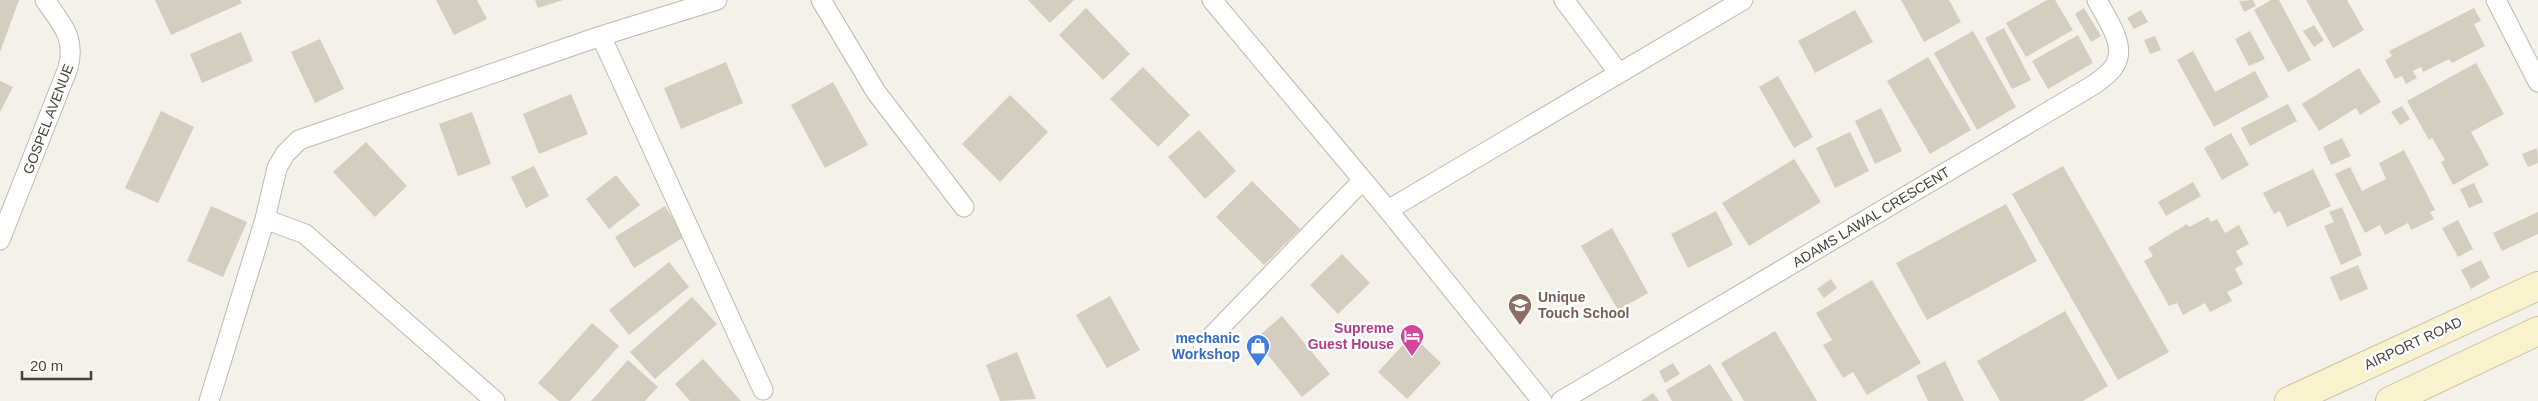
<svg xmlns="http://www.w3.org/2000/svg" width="2538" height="401" viewBox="0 0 2538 401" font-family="Arial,sans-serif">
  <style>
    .building { fill: #d3cec0 }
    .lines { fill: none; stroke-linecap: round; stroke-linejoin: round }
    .minor-casing { stroke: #bdb9ad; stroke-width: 21 }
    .secondary-casing { stroke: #cac39c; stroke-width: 30 }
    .minor { stroke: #fff; stroke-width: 19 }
    .secondary { stroke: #f9f2ce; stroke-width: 28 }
    .labels { text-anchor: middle; stroke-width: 5; stroke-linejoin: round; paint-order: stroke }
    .street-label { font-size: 14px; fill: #464239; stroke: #fff }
    .education-label { font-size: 14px; font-weight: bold; fill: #785e54; stroke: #fff; text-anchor: start }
    .hotel-label { font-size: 14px; font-weight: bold; fill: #b23c85; stroke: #fff; text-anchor: end }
    .shop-label { font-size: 14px; font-weight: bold; fill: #366cbe; stroke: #fff; text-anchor: end }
  </style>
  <rect width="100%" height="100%" fill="#f3f1ea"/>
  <path class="building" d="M0,0H19L0,52Z
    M155,0H240L242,3L171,35Z
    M436,0H477L487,19L454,35Z
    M535,0H563L538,8Z
    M1028,0H1074L1050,23Z
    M1901,0H1949L1961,22L1924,42Z
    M2047,0H2055L2073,30L2026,57L2006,23Z
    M2253,0L2256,6L2244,12L2239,1Z
    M2271,0H2279L2311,60L2288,72L2254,10Z
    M2306,0H2347L2364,30L2333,48Z
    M1086,8L1130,54L1103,80L1059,35Z
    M2084,8L2101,36L2091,42L2075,14Z
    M2474,8L2481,21L2474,24L2485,46L2452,63L2449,59L2423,72L2421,67L2413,71L2417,78L2406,84L2402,76L2395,79L2385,60L2392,56L2389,51Z
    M1855,10L1873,42L1815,73L1798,41Z
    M2141,10L2148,22L2134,29L2127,18Z
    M2314,25L2324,40L2314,47L2303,31Z
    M2004,28L2031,80L2012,89L1985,38Z
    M1973,31L2016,107L1977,130L1934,53Z
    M2250,31L2265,59L2249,66L2235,39Z
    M241,32L253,61L202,83L190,54Z
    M2078,35L2093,63L2048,89L2032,61Z
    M2155,36L2161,50L2150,54L2144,40Z
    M320,39L344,89L315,103L291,52Z
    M2193,51L2215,92L2255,71L2269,97L2214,127L2177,60Z
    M1928,57L1971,130L1930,154L1887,81Z
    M726,62L743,103L681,129L664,88Z
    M2476,63L2504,114L2471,132L2489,165L2453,185L2441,162L2445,160L2432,138L2429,140L2407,101Z
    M1143,67L1190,115L1158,147L1110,99Z
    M2359,68L2381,102L2360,115L2356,108L2319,131L2302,104Z
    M1778,76L1813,137L1794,148L1759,87Z
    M0,81L13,87L0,112Z
    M833,82L868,145L825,168L791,105Z
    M571,94L588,134L539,154L523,114Z
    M1010,95L1048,132L1000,182L962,144Z
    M2288,104L2297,121L2250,146L2241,128Z
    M2402,106L2410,119L2400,125L2391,112Z
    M1881,108L1902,151L1875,164L1855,121Z
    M161,111L194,127L158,203L125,188Z
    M472,112L491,164L458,176L439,124Z
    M1199,130L1236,171L1205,199L1168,157Z
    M1850,132L1869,171L1835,188L1816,148Z
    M2231,133L2249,165L2222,180L2204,148Z
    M2342,138L2351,156L2331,165L2323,147Z
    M366,142L407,186L375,217L333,172Z
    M2537,148L2538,163L2528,167L2522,154Z
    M2404,150L2435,210L2430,212L2434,219L2411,230L2408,223L2385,235L2380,225L2365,233L2335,174L2350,167L2362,191L2386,179L2379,163Z
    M1794,159L1821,202L1749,246L1722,203Z
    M534,166L549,196L526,208L511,177Z
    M2063,166L2169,352L2118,380L2012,194Z
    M2313,169L2331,206L2287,227L2280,211L2274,214L2263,193Z
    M616,175L640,205L609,229L586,199Z
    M1252,181L1300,229L1264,265L1216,217Z
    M2193,182L2201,196L2166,216L2158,202Z
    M2474,183L2483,202L2469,208L2460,189Z
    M2006,204L2037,261L1927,320L1896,263Z
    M211,206L247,222L223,277L187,261Z
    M665,206L684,237L634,268L615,237Z
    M2342,207L2362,255L2341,265L2324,226L2334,222L2329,212Z
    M1716,211L1733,245L1688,268L1671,234Z
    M2538,212V234L2502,251L2493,233Z
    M2208,217L2211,222L2217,219L2225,233L2239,225L2249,244L2236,251L2243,264L2235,269L2243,284L2227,292L2232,301L2210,312L2205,303L2183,315L2177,303L2169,306L2144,261L2153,256L2148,248L2187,224L2189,227Z
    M2458,220L2473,249L2458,257L2442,228Z
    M1612,228L1648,293L1618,310L1581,246Z
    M1342,254L1370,283L1338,314L1310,285Z
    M2481,260L2490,278L2471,289L2461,270Z
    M669,262L689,287L629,335L609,310Z
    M2358,265L2368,289L2340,301L2330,277Z
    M1831,279L1837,288L1824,298L1817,289Z
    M1872,280L1921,363L1867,395L1853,372L1843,378L1823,345L1832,340L1816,313Z
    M1110,296L1140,350L1107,368L1076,315Z
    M692,297L717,324L655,379L630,352Z
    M2065,311L2108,386L2083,401H2000L1977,361Z
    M1282,316L1330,374L1302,397L1255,339Z
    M592,323L619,346L570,401H559L538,383Z
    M1775,331L1817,401H1744L1721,363Z
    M1412,335L1441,363L1407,399L1378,372Z
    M1017,352L1036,399L1000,401L986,365Z
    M703,359L741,401H690L675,384Z
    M628,360L658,387L645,401H591Z
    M1945,361L1964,401H1928L1916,376Z
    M1673,363L1680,374L1665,383L1659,371Z
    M1710,364L1733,401H1672L1666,390Z
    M1653,393L1659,401H1641Z"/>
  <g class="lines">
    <g class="minor-casing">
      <path id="minor" d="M821,0L876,92L964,207
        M1212,0L1388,210L1542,401
        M1564,0L1618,72
        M2496,0L2538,82
        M601,36L763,390
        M1388,210L1743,0
        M265,219L305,234L495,401
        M0,240L68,68C76,37 62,25 45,0
        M1203,345L1362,181
        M209,401L265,219L277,168L285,154L299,140L601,36L717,0
        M1561,401L2095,84C2101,79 2109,74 2113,68C2129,47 2107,20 2097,0"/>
    </g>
    <g class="secondary-casing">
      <path id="secondary" d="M2289,401L2538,286
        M2390,401L2538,331"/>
    </g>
    <use href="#minor" class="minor"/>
    <use href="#secondary" class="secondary"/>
  </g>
  <defs>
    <g id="school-pin" transform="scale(1.25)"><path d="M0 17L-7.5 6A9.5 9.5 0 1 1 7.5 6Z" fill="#8d6e63" stroke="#fff"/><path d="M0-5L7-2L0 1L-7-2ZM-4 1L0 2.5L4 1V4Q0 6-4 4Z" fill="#fff"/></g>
    <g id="hotel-pin" transform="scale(1.25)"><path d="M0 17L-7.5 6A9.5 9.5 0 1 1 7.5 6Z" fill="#d1479c" stroke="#fff"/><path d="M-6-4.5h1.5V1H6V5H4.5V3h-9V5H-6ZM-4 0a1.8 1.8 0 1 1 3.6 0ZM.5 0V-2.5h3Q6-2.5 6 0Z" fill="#fff"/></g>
    <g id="shop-pin" transform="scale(1.25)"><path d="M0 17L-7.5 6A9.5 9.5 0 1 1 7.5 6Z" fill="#3f7fe0" stroke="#fff"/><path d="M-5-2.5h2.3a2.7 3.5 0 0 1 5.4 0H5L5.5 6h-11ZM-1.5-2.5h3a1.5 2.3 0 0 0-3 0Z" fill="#fff"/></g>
  </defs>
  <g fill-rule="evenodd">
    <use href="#school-pin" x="1520" y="305"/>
    <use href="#hotel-pin" x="1412" y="336"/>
    <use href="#shop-pin" x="1258" y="346"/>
  </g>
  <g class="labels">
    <g class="street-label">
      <text transform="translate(48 119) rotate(-69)" y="5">GOSPEL AVENUE</text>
      <text transform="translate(1871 217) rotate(-31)" y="5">ADAMS LAWAL CRESCENT</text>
      <text transform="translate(2413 343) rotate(-25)" y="5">AIRPORT ROAD</text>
    </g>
    <g class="education-label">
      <text x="1538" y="302">Unique<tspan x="1538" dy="16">Touch School</tspan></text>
    </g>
    <g class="hotel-label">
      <text x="1394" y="333">Supreme<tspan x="1394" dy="16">Guest House</tspan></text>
    </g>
    <g class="shop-label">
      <text x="1240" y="343">mechanic<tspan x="1240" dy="16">Workshop</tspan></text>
    </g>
  </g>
  <path d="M22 371v8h69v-8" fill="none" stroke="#464239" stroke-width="2.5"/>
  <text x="30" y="371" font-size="15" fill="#464239" stroke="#ffffff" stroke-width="4" paint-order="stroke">20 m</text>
</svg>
